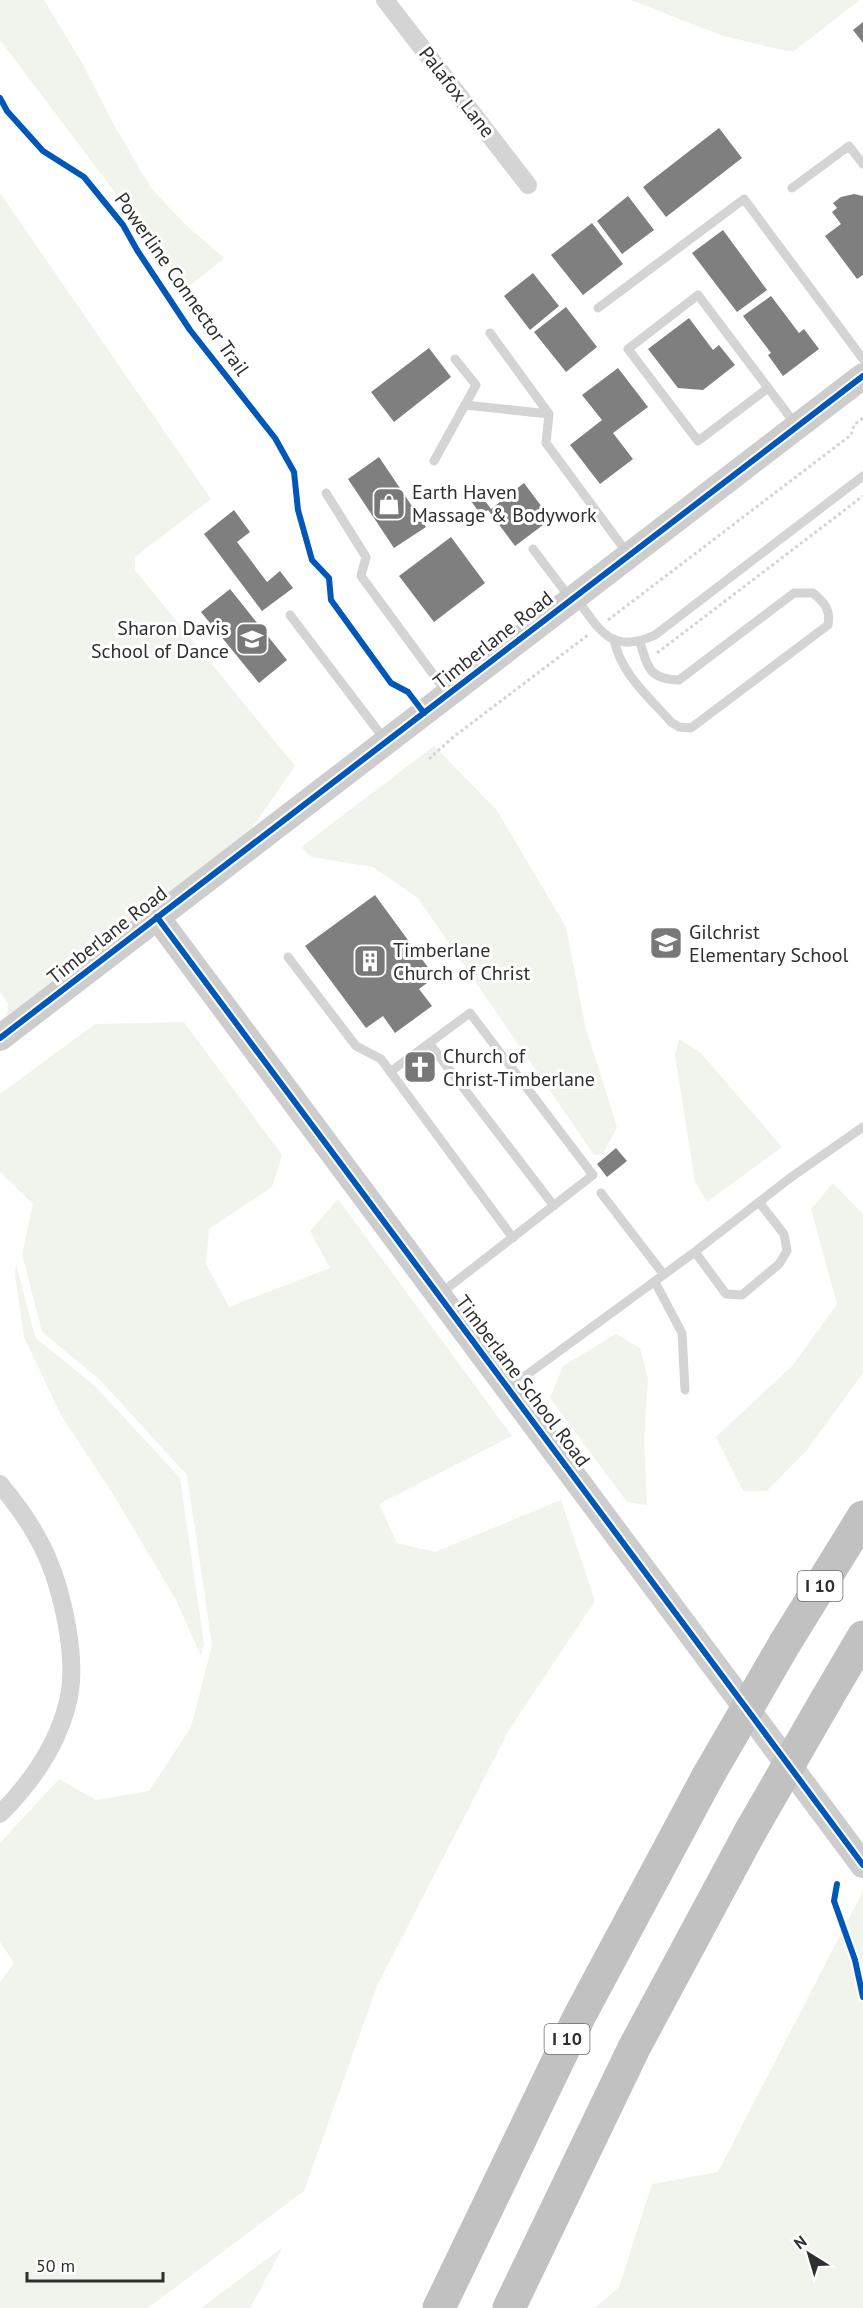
<svg xmlns="http://www.w3.org/2000/svg" width="863" height="2308" viewBox="0 0 863 2308" font-family="'PT Sans',sans-serif">
  <style>
    .green { fill: #f1f4ed }
    .building { fill: #7f7f7f }
    .lines { fill: none; stroke-linecap: round; stroke-linejoin: round }
    .path { stroke: #d4d4d4; stroke-width: 3; stroke-dasharray: 3 3; stroke-linecap: butt }
    .lane { stroke: #d4d4d4; stroke-width: 9 }
    .street { stroke: #d4d4d4; stroke-width: 18 }
    .secondary { stroke: #cdcdcd; stroke-width: 26 }
    .highway { stroke: #c1c1c1; stroke-width: 33 }
    .highway-bridge { stroke: #c1c1c1; stroke-width: 33 }
    .cycleway-casing { stroke: #fff; stroke-width: 10 }
    .cycleway { stroke: #0057b8; stroke-width: 6 }
    .labels { text-anchor: middle; stroke-width: 6; stroke-linejoin: round; paint-order: stroke }
    .shield { fill: #fff; stroke: #6d6d6d; stroke-width: 1.5 }
    .shield-label { font-size: 18px; font-weight: bold; fill: #2f2f2f }
    .street-label { font-size: 20px; fill: #2f2f2f; stroke: #fff }
    .poi-label { font-size: 20px; fill: #2f2f2f; stroke: #fff; text-anchor: start }
  </style>
  <rect width="100%" height="100%" fill="#fff"/>
  <path class="green" d="M0,0H44L81,61L114,125L151,188L187,226L224,258L187,288L0,40Z
    M631,0H860L794,51H787L723,36Z
    M0,193L211,499L135,557V570L295,766L247,835L0,1024V1020L7,1015L8,1003L0,992Z
    M434,746L496,809L566,927L585,1025L617,1127L603,1154L594,1155L418,898L373,867L311,857L301,847Z
    M184,1022L282,1155L272,1187L209,1229L206,1264L229,1307L330,1268L310,1231L338,1199L512,1436L379,1504L397,1543L435,1552L561,1500L595,1601L509,1730L377,1986L304,2191L148,2308H0V1982L14,1963L0,1942V1843L59,1779L96,1800L149,1791L191,1727L212,1645L187,1475L100,1380L42,1332L22,1254L33,1204L0,1172V1094L95,1024Z
    M679,1039L701,1053L782,1147L707,1202L695,1182L675,1055Z
    M833,1183L863,1214V1373L807,1450L767,1491H743L716,1437L793,1365L837,1304L811,1209Z
    M16,1264L34,1333L37,1339L95,1386L180,1478L204,1644L201,1656L175,1598L111,1491L61,1415L32,1354L24,1337L15,1275Z
    M616,1334L640,1348L648,1378L644,1440L647,1505L627,1502L550,1398L563,1366Z
    M863,1891V2308H595L619,2287L652,2184L718,2172Z
    M283,2247L250,2308H201Z"/>
  <path class="building" d="M863,22V43L853,30Z
    M719,128L742,158L666,217L643,187Z
    M854,194L863,196V275L857,279L825,236L841,224L832,212L837,208L833,203L841,197Z
    M628,196L654,230L622,254L597,221Z
    M592,223L623,264L583,295L551,255Z
    M723,230L767,290L737,312L692,253Z
    M533,273L559,306L530,330L504,296Z
    M771,296L799,333L804,329L819,349L783,376L768,355L771,353L743,316Z
    M566,307L597,347L566,372L534,332Z
    M689,318L713,350L719,345L735,365L703,390L678,388L648,349Z
    M429,348L451,377L394,422L371,392Z
    M618,368L648,407L613,433L633,459L600,484L570,445L602,420L582,395Z
    M379,457L426,527L394,548L348,479Z
    M524,483L551,519L515,546L488,510L481,515L471,501L480,494L491,509Z
    M234,510L250,532L237,542L267,582L280,571L293,588L262,611L204,534Z
    M451,537L485,583L434,622L399,576Z
    M230,589L287,660L259,683L201,612Z
    M375,895L435,977L419,989L432,1006L395,1033L383,1016L366,1028L305,946Z
    M616,1148L627,1161L607,1177L597,1164Z"/>
  <g class="lines">
    <path class="path" d="M608,620L851,435L854,425L863,418
      M657,653L863,496
      M429,759L452,738L588,635"/>
    <path class="lane" d="M792,188L849,146L863,164
      M598,308L744,199L863,359
      M490,333L549,414L546,443L628,554
      M768,388L698,441L628,349L698,295L796,425
      M465,405L549,414
      M434,461L476,385L455,359
      M326,493L366,557L361,576L447,693
      M533,549L570,598
      M577,599C600,631 612,655 655,635L863,476
      M290,615L385,740
      M614,639C620,673 649,697 671,722L679,727L691,728L828,625C831,610 824,602 813,593H794L679,680C650,680 647,667 640,642
      M288,957L356,1046L381,1059L513,1238
      M429,1043L554,1206
      M390,1072L470,1013L593,1175L441,1293
      M601,1193L664,1275
      M695,1252L726,1294L742,1295L779,1264L787,1251L784,1234L759,1202
      M655,1282L682,1333L685,1390
      M510,1387L692,1254L790,1178L863,1127"/>
    <path class="street" d="M385,0L528,185
      M0,1484C13,1500 27,1518 37,1537C60,1576 79,1656 68,1701C58,1744 31,1783 0,1814"/>
    <path class="secondary" d="M157,917L863,1865
      M0,1038L863,376"/>
    <path class="highway" d="M785,1643L863,1517
      M826,1700L863,1637
      M439,2308L579,2017L708,1776
      M509,2308L634,2048L750,1832"/>
    <path class="highway-bridge" d="M708,1776L785,1643
      M750,1832L826,1700"/>
    <g class="cycleway-casing">
      <path id="cycleway" d="M0,98L7,111L43,151L84,177L123,225L137,250L190,330L275,438L294,472L298,510L312,560L329,578L331,600L391,683L408,692L424,713
        M157,917L863,1865
        M0,1038L863,376
        M837,1884L834,1901L855,1960L863,1997"/>
    </g>
    <use href="#cycleway" class="cycleway"/>
  </g>
  <defs>
    <g id="shop-square" transform="scale(1.725)"><rect x="-9" y="-9" width="18" height="18" rx="4" fill="#787878" stroke="#fff"/><path d="M-5-2.5h2.3a2.7 3.5 0 0 1 5.4 0H5L5.5 6h-11ZM-1.5-2.5h3a1.5 2.3 0 0 0-3 0Z" fill="#fff"/></g>
    <g id="school-square" transform="scale(1.725)"><rect x="-9" y="-9" width="18" height="18" rx="4" fill="#787878" stroke="#fff"/><path d="M0-5L7-2L0 1L-7-2ZM-4 1L0 2.5L4 1V4Q0 6-4 4Z" fill="#fff"/></g>
    <g id="building-square" transform="scale(1.725)"><rect x="-9" y="-9" width="18" height="18" rx="4" fill="#787878" stroke="#fff"/><path d="M-4-6H4V6H1V3H-1V6H-4ZM-2.5-4.3h1.7v1.8h-1.7ZM.8-4.3h1.7v1.8H.8ZM-2.5-1h1.7V.8h-1.7ZM.8-1h1.7V.8H.8Z" fill="#fff"/></g>
    <g id="church-square" transform="scale(1.725)"><rect x="-9" y="-9" width="18" height="18" rx="4" fill="#787878" stroke="#fff"/><path d="M-1.2-6h2.4v3.5h3.3v2.4h-3.3V6h-2.4V-.1h-3.3v-2.4h3.3Z" fill="#fff"/></g>
  </defs>
  <g fill-rule="evenodd">
    <use href="#shop-square" x="389" y="504"/>
    <use href="#school-square" x="252" y="639"/>
    <use href="#school-square" x="666" y="943"/>
    <use href="#building-square" x="370" y="961"/>
    <use href="#church-square" x="420" y="1067"/>
  </g>
  <g class="labels">
    <g class="shield">
      <rect x="797.5" y="1571" width="45" height="30" rx="4.5"/>
      <rect x="544.5" y="2024" width="45" height="30" rx="4.5"/>
    </g>
    <g class="shield-label">
      <text x="820" y="1592">I 10</text>
      <text x="567" y="2045">I 10</text>
    </g>
    <g class="street-label">
      <text transform="translate(457 92) rotate(52)" y="7">Palafox Lane</text>
      <text transform="translate(182 284) rotate(55)" y="7">Powerline Connector Trail</text>
      <text transform="translate(493 640) rotate(-38)" y="7">Timberlane Road</text>
      <text transform="translate(107 935) rotate(-38)" y="7">Timberlane Road</text>
      <text transform="translate(523 1381) rotate(53)" y="7">Timberlane School Road</text>
    </g>
    <g class="poi-label">
      <text x="412" y="499">Earth Haven<tspan x="412" dy="23">Massage &amp; Bodywork</tspan></text>
      <text x="229" y="635" text-anchor="end">Sharon Davis<tspan x="229" dy="23">School of Dance</tspan></text>
      <text x="689" y="939">Gilchrist<tspan x="689" dy="23">Elementary School</tspan></text>
      <text x="393" y="957">Timberlane<tspan x="393" dy="23">Church of Christ</tspan></text>
      <text x="443" y="1063">Church of<tspan x="443" dy="23">Christ-Timberlane</tspan></text>
    </g>
  </g>
  <g transform="translate(809 2254) rotate(323)" stroke="#ffffff" stroke-width="4.5" paint-order="stroke">
  <path d="M0-4.5L10 22L0 15L-10 22Z" fill="#2f2f2f"/>
  <text y="-9" font-size="16" font-weight="bold" text-anchor="middle" fill="#2f2f2f">N</text>
  </g>
  <path d="M27 2272v9h136v-9" fill="none" stroke="#2f2f2f" stroke-width="3"/>
  <text x="36" y="2272" font-size="18" fill="#2f2f2f" stroke="#ffffff" stroke-width="4.5" paint-order="stroke">50 m</text>
</svg>
